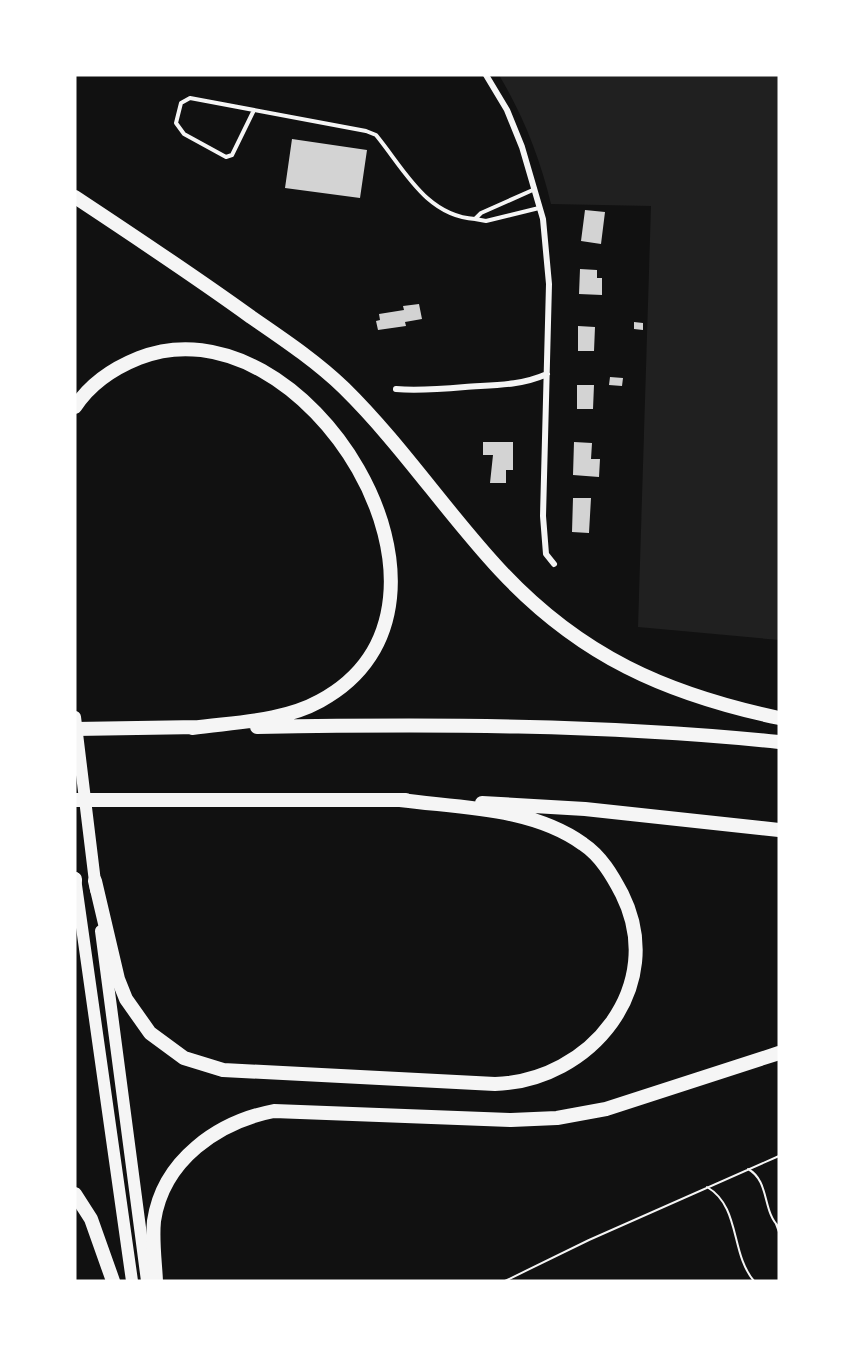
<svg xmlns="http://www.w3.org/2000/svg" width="854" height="1356" viewBox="0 0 854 1356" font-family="Raleway,sans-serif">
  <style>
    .green { fill: #202020 }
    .building { fill: #d3d3d3 }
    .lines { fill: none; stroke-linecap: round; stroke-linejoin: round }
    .path { stroke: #f5f5f5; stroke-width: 2 }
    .service { stroke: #f5f5f5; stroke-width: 4 }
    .minor { stroke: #f5f5f5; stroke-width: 6 }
    .primary { stroke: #f5f5f5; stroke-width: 12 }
    .motorway { stroke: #f5f5f5; stroke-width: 14 }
  </style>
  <rect width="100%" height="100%" fill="#111"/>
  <path class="green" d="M499,75H779V640L638,627L651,206L551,204C540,158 523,115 499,75Z"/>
  <path class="building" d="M292,139L367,150L360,198L285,188Z
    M585,210L605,212L601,244L581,241Z
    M580,269L597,270V278H602V295L579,294Z
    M419,304L422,319L405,322L406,326L378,330L376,321L380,320L379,314L404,310L403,306Z
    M634,322L643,323V330L634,329Z
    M578,326L595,327L594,351H578Z
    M610,377L623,378L622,386L609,385Z
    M577,385H594L593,409H577Z
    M483,442H513V470H506V483H490L493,455H483Z
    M574,442L592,443L591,459H600L599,477L573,475Z
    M573,498H591L589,533L572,532Z"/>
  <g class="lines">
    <path class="path" d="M748,1169C770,1181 762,1211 779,1227
      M707,1187C741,1207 730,1253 754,1281
      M776,1224L779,1232
      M505,1281L589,1240L779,1156"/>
    <path class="service" d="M254,110L232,155L226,157L184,134L176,123L181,103L190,98L366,131L376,135C404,169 426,216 475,219
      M535,189L481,213L475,219L486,221L539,208"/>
    <path class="minor" d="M486,75L507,110L522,147L543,219L549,284L543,516L546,554L554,564
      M396,389C419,391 442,389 465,387C494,385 520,386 547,374"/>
    <path class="primary" d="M75,717L96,890
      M75,878L132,1281
      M101,931L147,1281"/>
    <path class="motorway" d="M75,197C134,236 193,275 251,317C283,339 316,361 344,388C401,444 446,512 500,570C580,656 666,694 779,718
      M75,407C90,384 114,368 139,358C304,293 498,605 320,701C282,722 234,722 192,728
      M257,727C431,724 606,724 779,742
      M75,729L199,727
      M75,800H406
      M482,803L585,809L779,830
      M75,881V879
      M95,881L118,979L126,999L150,1033L184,1058L223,1070L495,1084C591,1081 668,986 622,894C612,875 601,856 583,844C532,807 460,808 400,800
      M75,1194L91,1219L113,1281
      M156,1281C155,1261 152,1241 154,1221C163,1160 218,1122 274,1111L511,1120L557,1118L606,1109L779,1053"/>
  </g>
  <rect width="854" height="1356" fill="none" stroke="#ffffff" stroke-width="153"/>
</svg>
